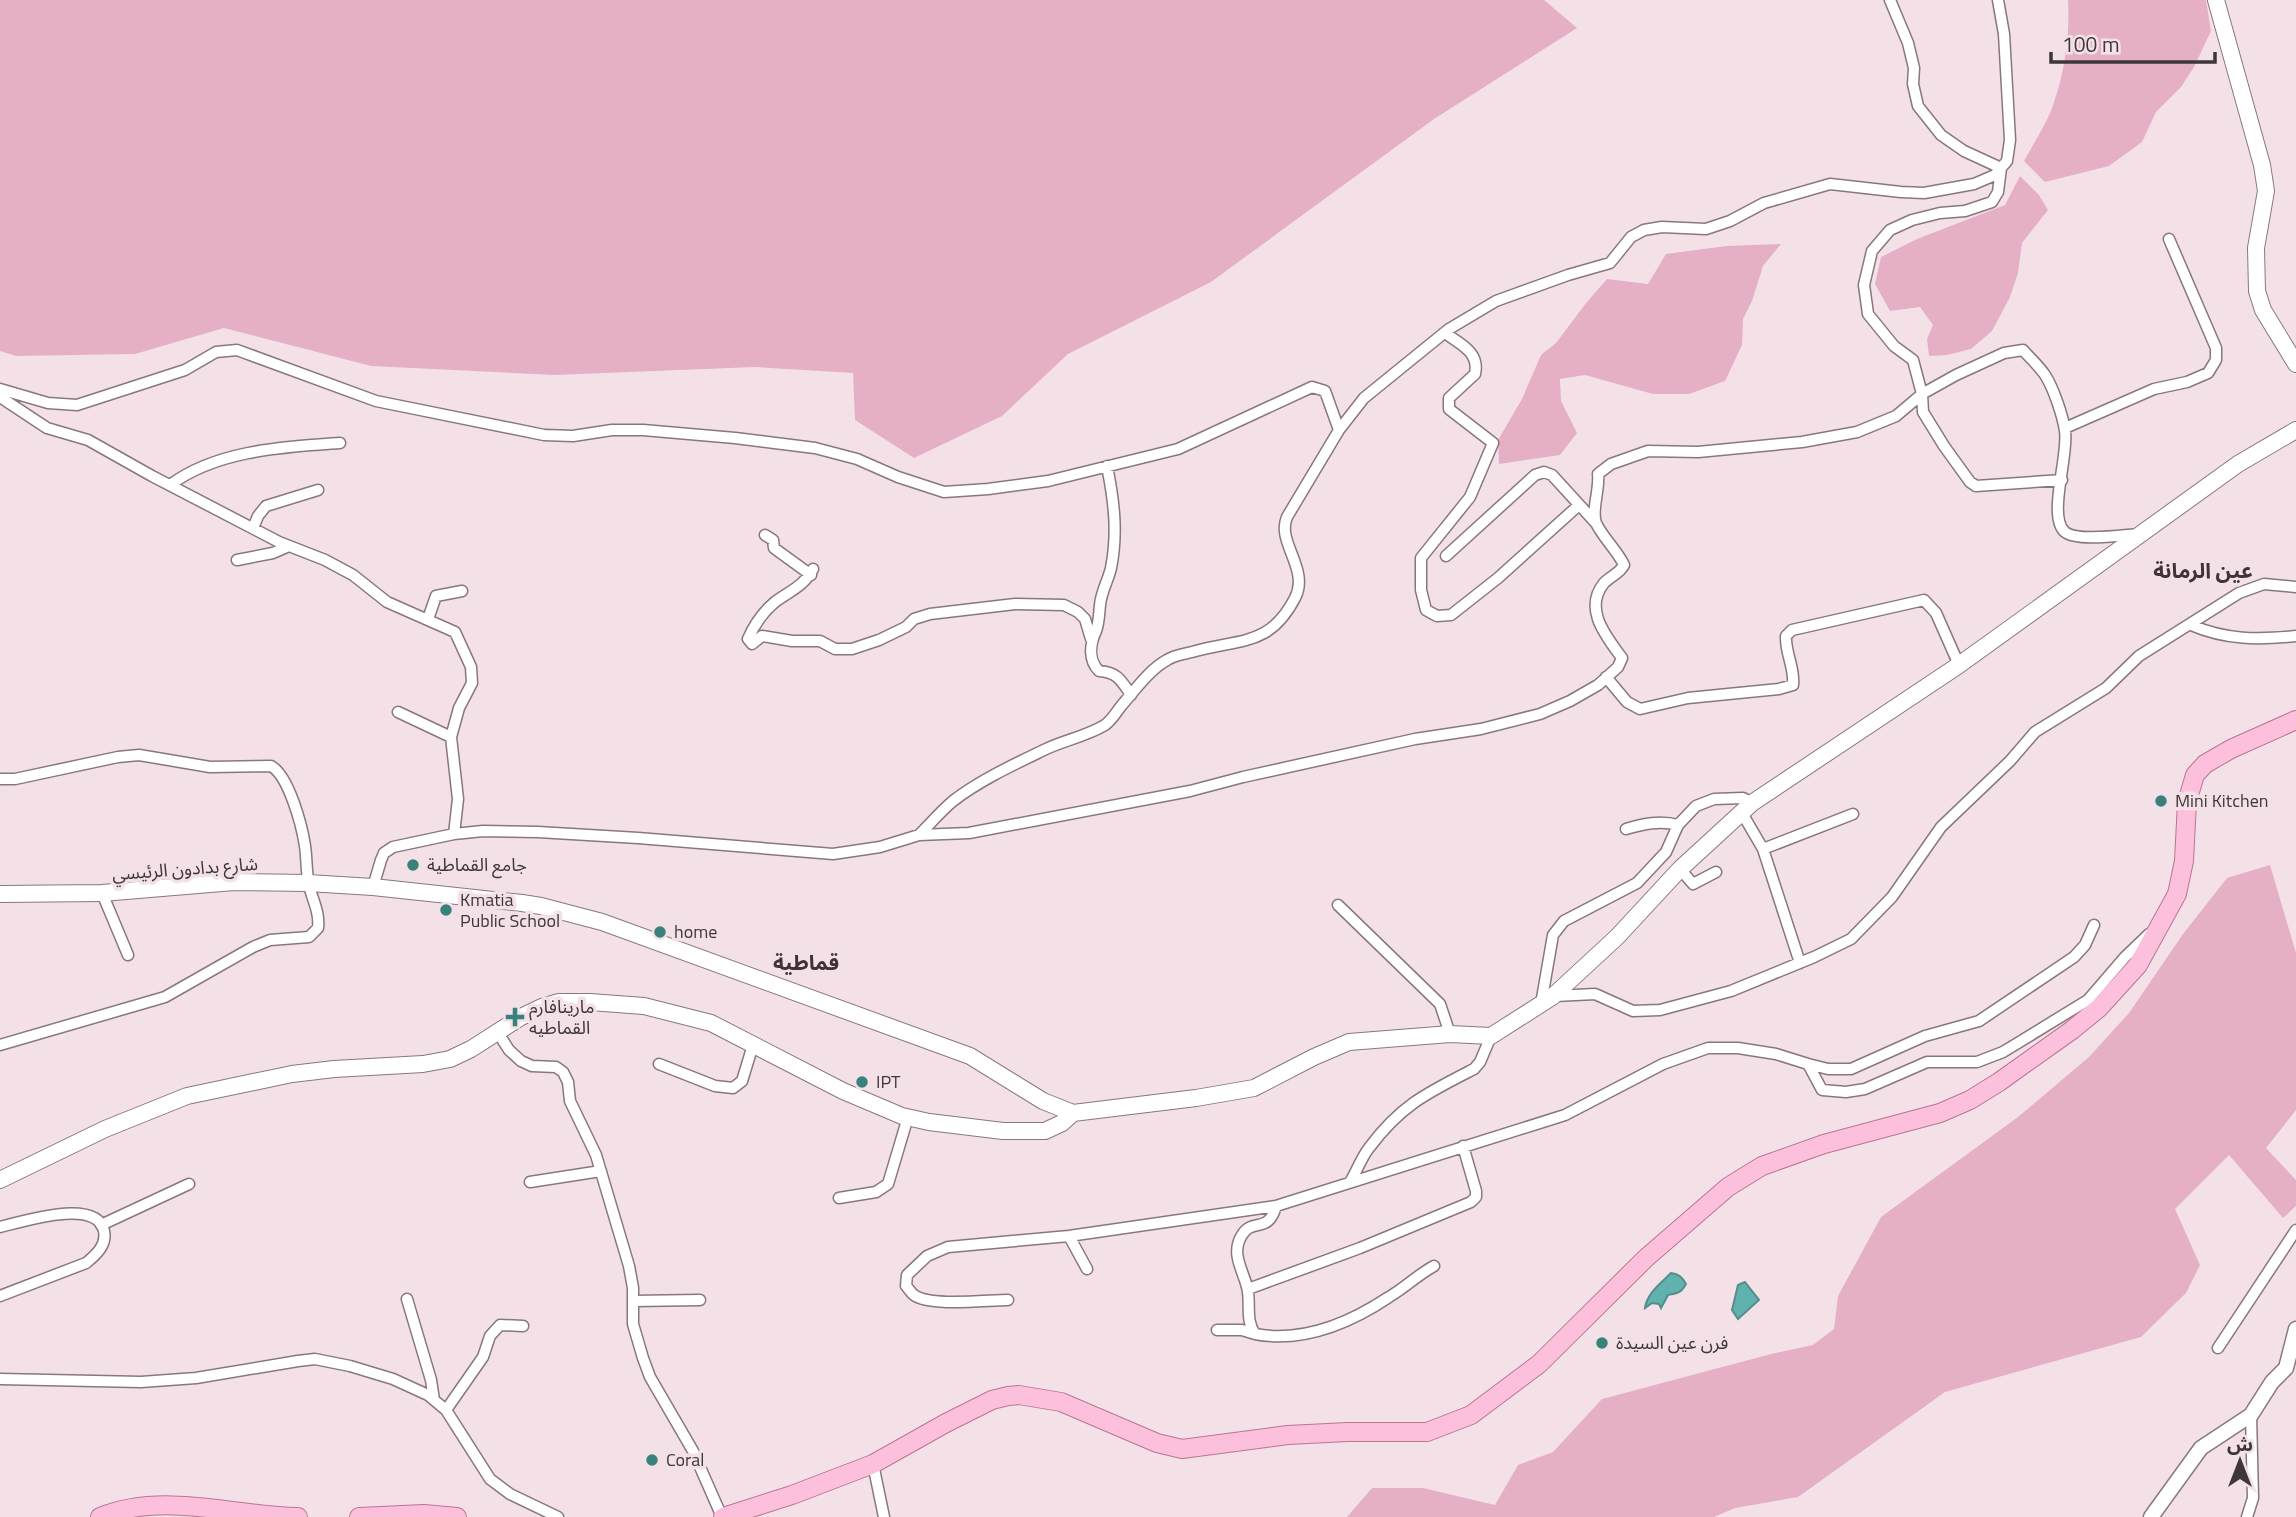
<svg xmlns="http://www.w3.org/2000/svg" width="2296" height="1517" viewBox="0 0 2296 1517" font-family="'Titillium Web','Noto Sans Arabic',sans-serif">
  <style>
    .green { fill: #e5b0c6 }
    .water { fill: #5fb2ae; stroke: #558d8b; stroke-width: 2 }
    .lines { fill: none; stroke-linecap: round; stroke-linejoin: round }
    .minor-casing { stroke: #88777e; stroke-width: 13 }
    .tertiary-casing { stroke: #88777e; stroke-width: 17 }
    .secondary-casing { stroke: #88777e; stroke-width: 18 }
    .primary-casing { stroke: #b87594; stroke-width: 20 }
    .minor { stroke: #fff; stroke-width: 10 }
    .tertiary { stroke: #fff; stroke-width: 14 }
    .secondary { stroke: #fff; stroke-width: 16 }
    .primary { stroke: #fcc0dc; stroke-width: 18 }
    .poi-dot { fill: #39817d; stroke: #f4e1e8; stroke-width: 2.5 }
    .labels { text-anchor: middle; stroke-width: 7; stroke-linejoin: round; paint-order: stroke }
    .poi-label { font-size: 18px; fill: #3e373a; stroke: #f4e1e8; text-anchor: start }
    .street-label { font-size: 18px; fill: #3e373a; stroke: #f4e1e8 }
    .quarter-label { font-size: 21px; font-weight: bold; fill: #403238; stroke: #f4e1e8 }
  </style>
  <rect width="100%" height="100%" fill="#f4e1e8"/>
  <path class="green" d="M0,0H1544L1577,28L1434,119L1211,282L1068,354L1002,416L914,458L855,420L853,373L755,367L555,375L371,366L224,328L135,354L16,356L0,351Z
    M2068,0H2206L2211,31L2194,67L2181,87L2156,112L2142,142L2109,166L2045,182L2024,161C2034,142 2048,122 2054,102C2065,71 2070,33 2068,0Z
    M2020,176L2039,195L2048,210L2022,243L2018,273L2010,297L1992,331L1971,349L1947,355L1929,356L1927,339L1933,325L1920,307L1890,311L1875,284L1881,257L1917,239L2005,205Z
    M1781,244L1763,266L1752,301L1743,319L1742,345L1725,381L1689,394H1653L1585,375L1560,379L1561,401L1577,433L1560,455L1499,464L1498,440L1522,399L1541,355L1556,343L1586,303L1607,279L1648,284L1666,254L1726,246Z
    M2270,865L2296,953V1110L2266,1148L2296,1180V1206L2283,1218L2229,1155L2175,1209L2200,1265L2186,1293L2141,1337L1945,1392L1798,1497L1735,1508L1714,1517H1347L1372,1488H1423L1495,1505L1518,1465L1553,1452L1602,1399L1771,1354L1813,1345L1834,1329L1838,1296L1881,1217L2018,1117L2089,1057L2129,1013L2183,934L2227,878Z"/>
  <path class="water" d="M1671,1273C1679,1274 1682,1277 1686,1284C1681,1293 1678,1293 1668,1295L1661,1308L1659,1304L1652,1303L1645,1308C1647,1293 1661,1283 1671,1273Z
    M1745,1282L1759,1300L1738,1319L1732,1310L1738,1285Z"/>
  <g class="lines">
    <g class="minor-casing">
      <path id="minor" d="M1890,0L1908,43L1914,68L1913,84L1918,106L1941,135L1964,151L2001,168L1998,192L1992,202L1965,211L1940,213L1912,220L1890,230L1872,251L1864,285L1868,314L1894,346L1913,360L1922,394L1923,412L1944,446L1970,482L1976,486L2062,480
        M1445,333C1460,344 1480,352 1475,374L1449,398V409L1493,443L1470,497L1421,558V590L1426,610L1437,616L1451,615L1498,578L1579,505
        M0,389L48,403L77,405L185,370L216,352L237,350L376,401L544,435L573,436L612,430H643L735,438L815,448L857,459L898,477L944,492L988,489L1048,481L1178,449L1312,387L1325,391L1339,430
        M0,397L47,428L88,440L152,476L279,542L325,560L353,575L387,602L455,632L471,667L472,683L459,708L451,737L458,799L454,834
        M2065,428L2154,389L2187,382L2208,373L2216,360V348L2210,334L2169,239
        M1107,466C1114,501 1118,533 1111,568C1108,581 1101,592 1100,605C1099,614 1099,623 1096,631C1090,644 1088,660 1099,671C1117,672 1121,680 1131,695
        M170,485C217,450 284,447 340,443
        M253,528L258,516L266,506L318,490
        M765,535L773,540L774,548L811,575
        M1446,556L1535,475L1544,472L1552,475L1595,522
        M237,560L273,553L289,546
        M813,569C804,586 790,591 775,602C763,612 754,625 748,639L752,644L762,636L792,641H820L835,649H852L879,640L906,627L914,619L930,614L1015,604L1064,605L1078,612L1085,619L1091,639
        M428,619L436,596L462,591
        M2191,625C2226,640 2258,640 2296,636
        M1606,677L1627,702L1640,709L1688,698L1779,689L1793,685C1795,668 1785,653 1786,636L1792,630L1924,600L1936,613L1959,665
        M398,712L451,737
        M0,779H15L118,757L139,755L210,767L271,766C289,776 302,826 305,846C307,859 306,872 309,885C312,899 320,912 318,928L309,937L270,940L253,947L165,997L0,1045
        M1742,813L1763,849L1800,963
        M1626,829C1643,824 1660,820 1678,825
        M919,835C930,824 941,811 953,801C980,780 1015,764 1046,749C1065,740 1087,736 1105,725C1113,719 1116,712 1122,705C1135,690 1150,669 1167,660C1174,655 1184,654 1192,652C1239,638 1269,648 1295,598C1310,569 1276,542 1287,517L1339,430L1364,398L1449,329L1496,301L1568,275L1610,263L1631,237L1644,230L1662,227L1706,229L1730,221L1764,203L1830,184L1901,192L1924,193L1974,184L1995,175L2007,161L2010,140L2004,34L1998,0
        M1763,849L1853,814
        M1680,869L1693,884L1716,872
        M373,887L381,860L384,853L393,847L454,834L483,831L538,832L638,838L833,854L880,847L919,835L969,833L1190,791L1243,777L1415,739L1481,729L1540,714L1570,701L1598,685L1618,667L1622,658C1606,636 1583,609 1604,583C1611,576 1620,573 1624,565C1617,550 1603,538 1596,523C1591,511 1600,489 1598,474L1611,464L1648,451L1698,452L1802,442L1857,432L1896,416L1922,394L1956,375L2004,353L2023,350C2030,358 2039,366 2045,375C2053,387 2063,416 2065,431C2069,455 2047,517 2065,532C2077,542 2123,535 2140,534
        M102,893L128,955
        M1338,905L1440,1004L1450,1034
        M1555,996L1595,994L1633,1011L1660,1010L1731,991L1814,957L1851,939L1892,897L1941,827L2010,761L2035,732L2106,688L2139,656L2239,593L2264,584L2296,587
        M1541,1004L1553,935L1564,921L1637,883L1666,852L1678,825L1696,806L1714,799L1743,798L1752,803
        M498,1033L509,1050L521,1061L532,1066L556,1067L563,1072L568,1082L570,1101L596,1155L629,1266L633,1288V1324L643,1358L650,1377L693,1451L722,1517
        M659,1064L715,1086L733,1088L742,1081L753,1045
        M1808,1064L1828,1069H1851L1925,1036L1979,1021L2074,957L2085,945L2094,925
        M530,1182L601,1171
        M1350,1182C1357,1171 1361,1158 1369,1148C1401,1105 1427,1093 1474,1069L1480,1062L1491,1036
        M839,1198L876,1192L888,1184L908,1117
        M1276,1206C1268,1235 1253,1217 1242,1235C1229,1255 1246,1274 1248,1292C1250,1307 1246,1321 1255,1334C1303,1343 1350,1323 1389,1297C1406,1287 1416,1276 1434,1266
        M101,1225L189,1184
        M0,1227C21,1222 97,1197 104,1231C107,1245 96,1255 86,1263L0,1296
        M1069,1236L1087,1269
        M1248,1289L1360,1248L1471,1202L1476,1197V1191L1463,1146
        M407,1299L431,1380L434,1400
        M1008,1300C987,1300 930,1307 914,1295C911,1293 909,1289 906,1286L907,1275L927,1256L948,1247L1069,1236L1276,1206L1565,1115L1663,1064L1708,1048H1738L1776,1054L1808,1064L1822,1090L1846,1092L1865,1089L1927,1062H1977L2003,1052L2088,1000L2125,957L2149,934
        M633,1301L700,1300
        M1217,1330H1242L1255,1334
        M2218,1348L2296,1230
        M0,1379L141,1382L196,1378L298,1361L315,1359L350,1366L393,1379L428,1395L446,1410L490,1479L510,1494L558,1517
        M446,1410L483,1357L490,1336L500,1325L523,1326
        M873,1464L884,1517
        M2247,1517L2253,1498L2251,1415"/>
    </g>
    <g class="tertiary-casing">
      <path id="tertiary" d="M2151,1517L2201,1448L2251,1415L2272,1382L2286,1368L2296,1329"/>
    </g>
    <g class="secondary-casing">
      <path id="secondary" d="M2216,0L2262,165L2266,191L2256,248L2257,291L2263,310L2296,364
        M0,894L102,893L234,882L308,883L373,887L522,903L541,906L602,922L970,1056L1043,1101L1073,1113L1196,1098L1254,1088L1314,1057L1349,1042L1450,1034L1491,1036L1552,997L1617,937L1680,869L1752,803L1959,665L2238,464L2296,430
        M0,1180L105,1129L187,1096L292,1074L334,1069L423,1064L450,1059L471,1049L521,1017L542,1007L559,1002H590L644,1006L711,1023L843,1091L902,1116L929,1122L1003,1131H1045L1062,1123L1073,1113"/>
    </g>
    <g class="primary-casing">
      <path id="primary" d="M100,1517C163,1491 232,1516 298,1517
        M359,1517L424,1514L457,1517
        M723,1517L792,1495L873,1464L946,1423L992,1400L1008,1396L1019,1395L1061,1402L1157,1443L1182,1449L1288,1435L1348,1432H1427L1471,1415L1539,1364L1646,1258L1728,1187L1762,1166L1824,1144L1940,1113L1970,1100L1999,1082L2072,1030L2099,1008L2138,965L2177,894L2184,861L2187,802L2195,775L2205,764L2231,749L2296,720"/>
    </g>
    <use href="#minor" class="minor"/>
    <use href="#tertiary" class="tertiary"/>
    <use href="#secondary" class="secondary"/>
    <use href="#primary" class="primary"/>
  </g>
  <g class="poi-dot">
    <circle cx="2161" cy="801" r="7"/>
    <circle cx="413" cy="865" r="7"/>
    <circle cx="446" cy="910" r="7"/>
    <circle cx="660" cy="932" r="7"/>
    <path d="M511.5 1006.5h7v7h7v7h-7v7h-7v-7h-7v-7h7z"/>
    <circle cx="862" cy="1082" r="7"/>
    <circle cx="1602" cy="1343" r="7"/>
    <circle cx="652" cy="1460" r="7"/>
  </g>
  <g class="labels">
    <g class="poi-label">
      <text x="2175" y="807">Mini Kitchen</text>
      <text x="427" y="871">جامع القماطية</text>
      <text x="460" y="906">Kmatia<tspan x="460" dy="21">Public School</tspan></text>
      <text x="674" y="938">home</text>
      <text x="529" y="1013">مارينافارم<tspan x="529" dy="21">القماطيه</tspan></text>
      <text x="876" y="1088">IPT</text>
      <text x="1616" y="1349">فرن عين السيدة</text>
      <text x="666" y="1466">Coral</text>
    </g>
    <g class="street-label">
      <text transform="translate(185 869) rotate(-4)" y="6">شارع بدادون الرئيسي</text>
    </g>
    <g class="quarter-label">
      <text x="2203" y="578">عين الرمانة</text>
      <text x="806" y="970">قماطية</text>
    </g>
  </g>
  <g transform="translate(2240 1461)" stroke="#f4e1e8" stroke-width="5" paint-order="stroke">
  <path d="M0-5L12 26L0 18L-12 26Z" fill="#3e373a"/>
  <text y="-10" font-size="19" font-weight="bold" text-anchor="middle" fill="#3e373a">ش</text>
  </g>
  <path d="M2051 52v10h164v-10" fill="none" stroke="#3e373a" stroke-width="3.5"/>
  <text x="2062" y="52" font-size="21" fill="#3e373a" stroke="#f4e1e8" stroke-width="5" paint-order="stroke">100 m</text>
</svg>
